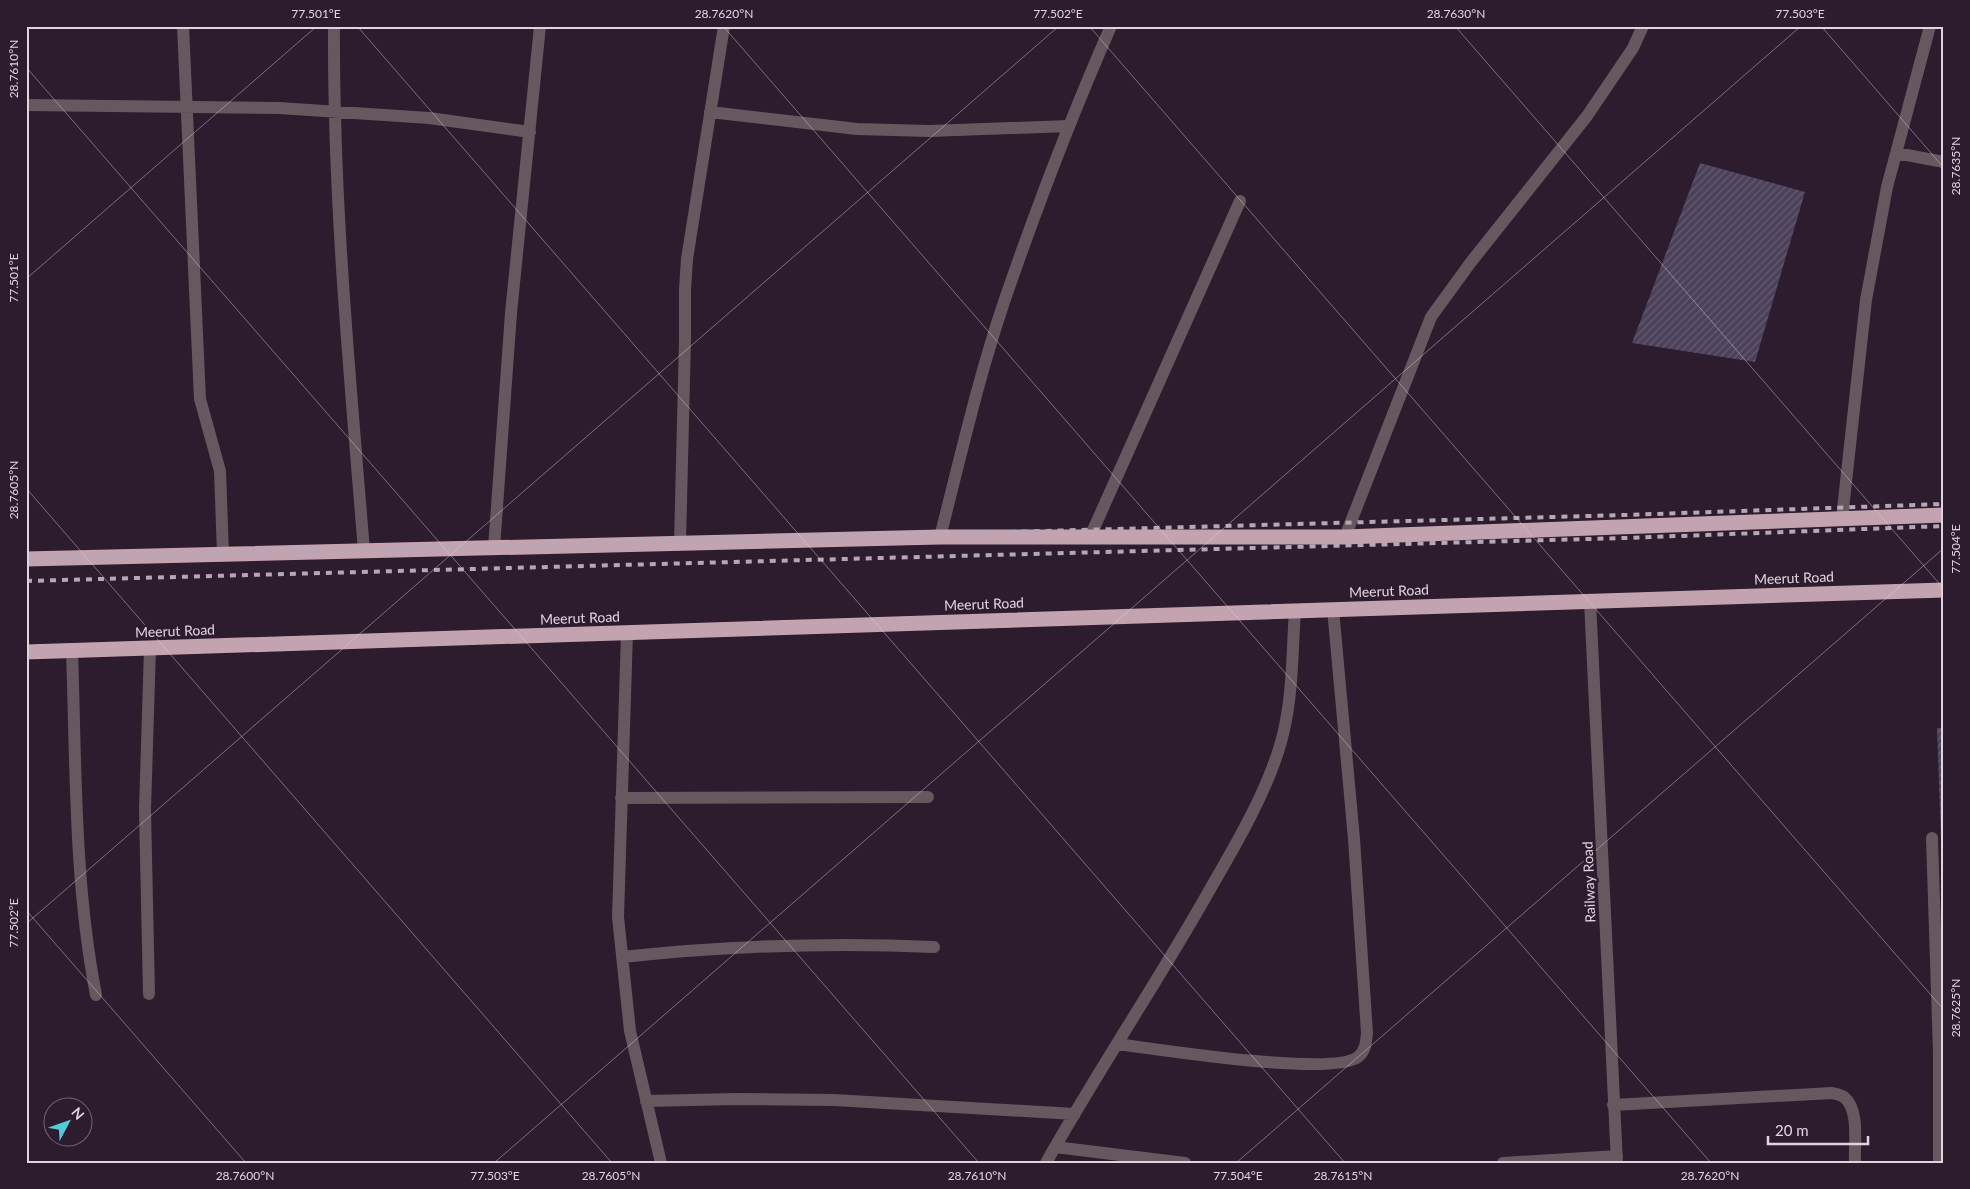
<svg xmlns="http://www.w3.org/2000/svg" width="1970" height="1189" viewBox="0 0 1970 1189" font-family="Lato,sans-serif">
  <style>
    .building { fill: url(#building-hatch) }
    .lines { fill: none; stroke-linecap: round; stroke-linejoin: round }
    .minor { stroke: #66585e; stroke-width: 12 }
    .highway { stroke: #c4a3b1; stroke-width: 15 }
    .rail { stroke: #b5a7b6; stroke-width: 4; stroke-dasharray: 6 6; stroke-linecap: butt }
    .ticks { fill: none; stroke: #e1d4e1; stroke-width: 1; stroke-opacity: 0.45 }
    .labels { text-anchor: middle; stroke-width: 5; stroke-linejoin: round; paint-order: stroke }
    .street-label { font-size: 14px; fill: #e1d4e1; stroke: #2d1b2e }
    .neatline { fill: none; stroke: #e1d4e1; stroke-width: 2 }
    .ticks-label { font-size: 12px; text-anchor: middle; fill: #e1d4e1 }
  </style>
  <defs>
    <pattern id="building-hatch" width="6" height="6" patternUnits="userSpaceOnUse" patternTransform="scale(1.25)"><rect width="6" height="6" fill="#4b415b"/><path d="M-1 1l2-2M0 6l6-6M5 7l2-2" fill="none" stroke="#655c72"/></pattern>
  </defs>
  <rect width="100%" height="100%" fill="#2d1b2e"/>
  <path class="building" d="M1700,163L1805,192L1755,362L1632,343Z
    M1937,728H1944V867H1942Z"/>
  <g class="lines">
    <path class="minor" d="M183,26L200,399L220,471L223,554
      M334,26C333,202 350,376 364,551
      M26,105L279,108L429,118L530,132
      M710,112L857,129L929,131L1069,126
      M1896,153L1944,162
      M1842,518L1866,300L1887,187L1930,26
      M940,537C960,459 978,379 1004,302C1036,209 1071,117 1111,26
      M1090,537L1240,201
      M1345,537L1431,317L1471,262L1587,116L1633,48L1643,26
      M680,543L685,340V289L687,259L724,26
      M494,548L511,313L540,26
      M1590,601L1617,1163
      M627,633L618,917L630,1031L661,1163
      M72,651C76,765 74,882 96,995
      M621,798L928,797
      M1932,838L1939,1053V1163
      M622,957C726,946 829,942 934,947
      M149,994L145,810L150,648
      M1117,1044C1157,1049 1332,1077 1358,1057C1366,1051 1366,1041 1367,1033L1354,839L1333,609
      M646,1101L737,1099L834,1100L1075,1114
      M1613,1105L1832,1093C1836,1094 1841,1095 1844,1097C1860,1110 1854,1144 1855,1163
      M1055,1147L1185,1163
      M1046,1163C1099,1068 1160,979 1213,884C1238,841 1268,789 1281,742C1293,700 1292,654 1295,610
      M1503,1163L1617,1156"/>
    <path class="highway" d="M26,559L940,537H1345L1944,515
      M26,652L1944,590"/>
    <path class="rail" d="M26,559L1625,515L1944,504
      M26,581L1625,538L1944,526"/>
  </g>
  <path class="ticks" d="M357,26L1345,1163M723,26L1711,1163M1089,26L1944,1010M1455,26L1944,589M1821,26L1944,168M26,67L979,1163M26,279L317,26M26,488L612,1163M26,910L246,1163M26,924L1059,26M494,1163L1801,26M1236,1163L1944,548"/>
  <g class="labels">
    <g class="street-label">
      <text transform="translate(1794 578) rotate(-2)" y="5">Meerut Road</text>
      <text transform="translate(1389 591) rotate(-2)" y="5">Meerut Road</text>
      <text transform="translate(984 604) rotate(-2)" y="5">Meerut Road</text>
      <text transform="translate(580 618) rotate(-2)" y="5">Meerut Road</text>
      <text transform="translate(175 631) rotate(-2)" y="5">Meerut Road</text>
      <text transform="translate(1589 882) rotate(-92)" y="5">Railway Road</text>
    </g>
  </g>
  <rect width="1970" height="1189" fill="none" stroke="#2d1b2e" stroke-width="55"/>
  <g transform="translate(68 1122) rotate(49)"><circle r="24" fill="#2d1b2e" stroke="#756576"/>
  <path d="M0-4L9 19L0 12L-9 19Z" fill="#52cbd9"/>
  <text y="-8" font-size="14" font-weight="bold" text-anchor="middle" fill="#e1d4e1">N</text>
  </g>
  <path d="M1768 1136v8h100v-8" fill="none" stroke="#e1d4e1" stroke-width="2.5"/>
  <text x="1775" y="1136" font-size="15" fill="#e1d4e1" stroke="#2d1b2e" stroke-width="4" paint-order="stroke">20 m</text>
  <rect x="28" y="28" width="1914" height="1134" class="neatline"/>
  <g class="ticks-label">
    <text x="316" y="18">77.501°E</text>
    <text x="724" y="18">28.7620°N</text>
    <text x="1058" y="18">77.502°E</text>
    <text x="1456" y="18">28.7630°N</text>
    <text x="1800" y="18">77.503°E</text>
    <text transform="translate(14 69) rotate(-90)" y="4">28.7610°N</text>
    <text transform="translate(1956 166) rotate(-90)" y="4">28.7635°N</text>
    <text transform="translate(14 278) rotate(-90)" y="4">77.501°E</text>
    <text transform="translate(14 490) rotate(-90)" y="4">28.7605°N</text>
    <text transform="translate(1956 549) rotate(-90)" y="4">77.504°E</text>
    <text transform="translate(14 923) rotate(-90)" y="4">77.502°E</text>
    <text transform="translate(1956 1008) rotate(-90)" y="4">28.7625°N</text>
    <text x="245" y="1180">28.7600°N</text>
    <text x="495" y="1180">77.503°E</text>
    <text x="611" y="1180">28.7605°N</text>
    <text x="977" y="1180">28.7610°N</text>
    <text x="1238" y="1180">77.504°E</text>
    <text x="1343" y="1180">28.7615°N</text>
    <text x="1710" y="1180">28.7620°N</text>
  </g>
</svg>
